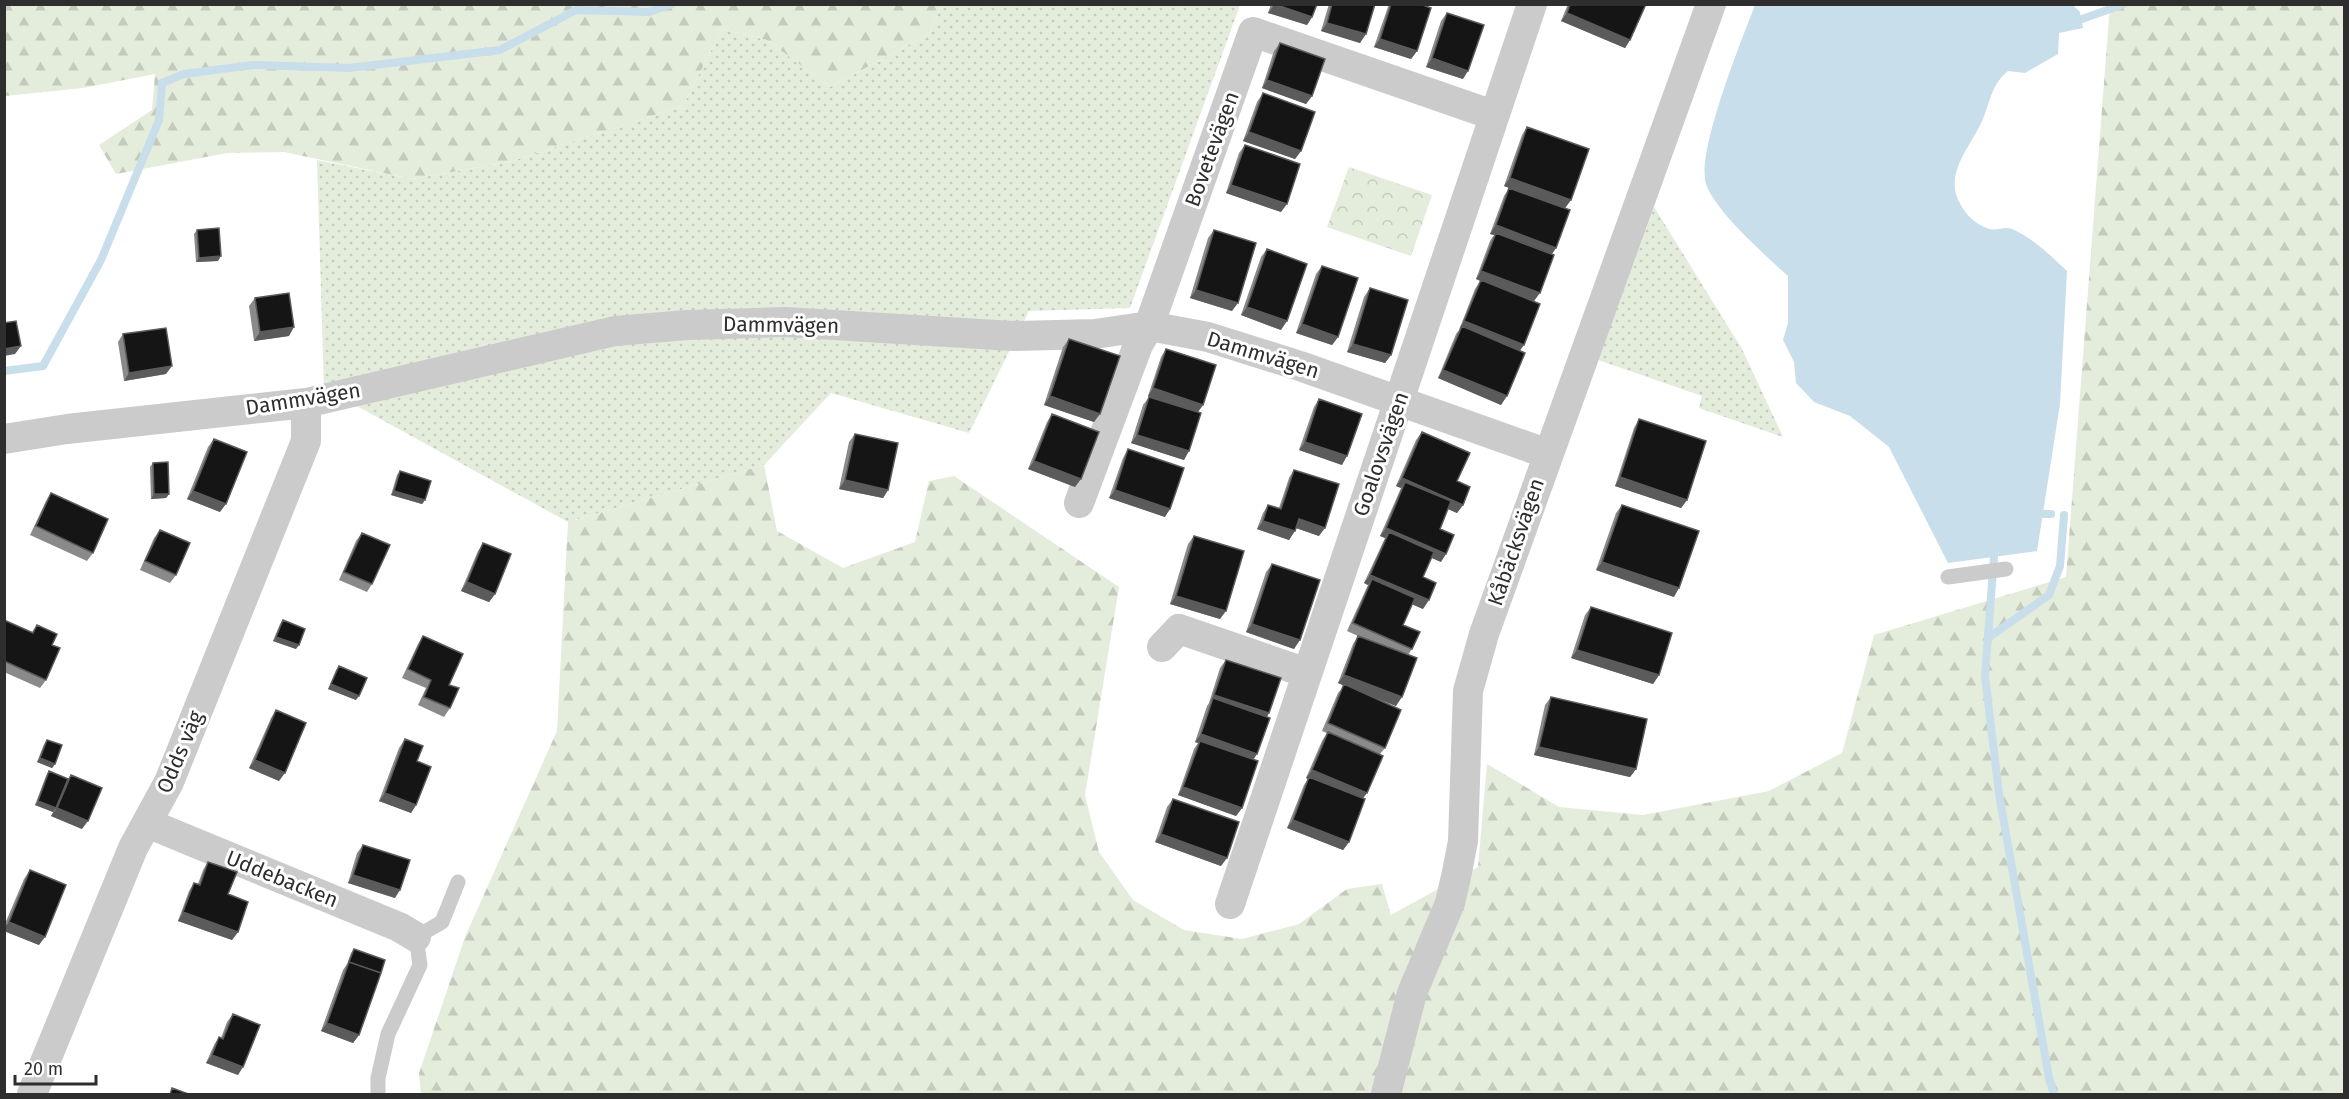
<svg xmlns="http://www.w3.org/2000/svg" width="2349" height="1099" viewBox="0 0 2349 1099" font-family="'Fira Sans',sans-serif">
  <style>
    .grass { fill: url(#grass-dots) }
    .forest { fill: url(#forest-firs) }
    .park { fill: url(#park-crowns) }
    .water { fill: #c8deeb }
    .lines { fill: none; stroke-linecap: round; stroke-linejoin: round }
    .stream { stroke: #c8deeb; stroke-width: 8 }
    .service { stroke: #cbcbcb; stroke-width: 15 }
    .minor { stroke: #cbcbcb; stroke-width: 30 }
    .wall { fill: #8a8a8a }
    .shaded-wall { fill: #5b5b5b }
    .building { fill: #151515; stroke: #5b5b5b; stroke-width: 1.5 }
    .labels { text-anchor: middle; stroke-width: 6; stroke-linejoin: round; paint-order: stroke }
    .street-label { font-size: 21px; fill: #2e2e2e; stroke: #fff }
  </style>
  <defs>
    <pattern id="grass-dots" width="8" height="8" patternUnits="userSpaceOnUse" patternTransform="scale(1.5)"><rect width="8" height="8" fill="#e4ecdc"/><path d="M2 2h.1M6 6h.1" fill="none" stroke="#c4cbbd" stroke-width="1.8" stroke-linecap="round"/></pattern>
    <pattern id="forest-firs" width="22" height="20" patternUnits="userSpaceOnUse" patternTransform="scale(1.5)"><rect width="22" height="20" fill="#e4ecdc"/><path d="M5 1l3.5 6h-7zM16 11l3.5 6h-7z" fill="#c4cbbd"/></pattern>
    <pattern id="park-crowns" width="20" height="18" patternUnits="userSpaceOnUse" patternTransform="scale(1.5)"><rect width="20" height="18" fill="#e4ecdc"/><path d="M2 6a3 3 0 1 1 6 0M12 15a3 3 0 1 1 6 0" fill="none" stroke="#c4cbbd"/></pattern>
  </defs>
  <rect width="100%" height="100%" fill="#fff"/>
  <path class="grass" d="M941,5H1240L1130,308L1029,311L969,433L831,393L764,465L568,522L324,388L317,160L412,179L509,162L683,106L722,29L767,40L830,87L929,34Z
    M1654,207L1742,349L1783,437L1699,408L1702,396L1598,360Z"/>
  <path class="forest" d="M5,4H941V5L929,34L830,87L767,40L722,29L683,106L509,162L412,179L284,152L227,153L116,174L99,145L152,110L155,74L83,88L5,96Z
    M2110,5H2344V1094H421L419,1073L465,937L557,731L568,522L764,465L777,531L843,568L915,542L929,481L954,476L1119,587L1085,795L1099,852L1133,900L1184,930L1242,939L1299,924L1347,889L1382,884L1391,915L1478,867L1487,764L1559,807L1643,815L1769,791L1842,753L1874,635L2066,577Z"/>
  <path class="park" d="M1349,167L1432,195L1411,256L1327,227Z"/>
  <path class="water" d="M2073,5L2080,12L2083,28L2059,33L2058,54L2025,73L2008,71C1988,87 1990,110 1977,131C1963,156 1944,179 1962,207C1969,218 1976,224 1989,229C1997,231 2005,226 2012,229C2033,238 2050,255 2067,271L2060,404L2037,551L1948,563L1889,447L1850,416L1814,402L1796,383L1794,362L1783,340L1788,323V276C1767,257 1715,211 1706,184C1696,152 1742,39 1755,5Z"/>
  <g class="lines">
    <path class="stream" d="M2082,19L2124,4
      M4,371L43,366L101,260L159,120L162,83L184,74L253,65L349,68L500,50L576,10L649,12L672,4
      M2043,514H2051
      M1994,557L1985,676L1999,794L2049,1078L2054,1094
      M1988,638L2049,595L2060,566L2064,515"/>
    <path class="service" d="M1948,577L2006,569
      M378,1094V1078L388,1034L420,965L416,937L442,922L458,882"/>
    <path class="minor" d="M4,439L67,429L306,403L615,331L687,325L785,322L1013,336L1095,334L1149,326L1208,337L1300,366L1548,454
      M1079,503L1138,345L1149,326L1253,32L1493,115
      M1162,647L1179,629L1307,673
      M147,823L399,927L416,937
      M1230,904L1532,4
      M32,1094L133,848L169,782L306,441V403
      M1386,1094L1412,993L1450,903L1457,872L1463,841L1468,691L1484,634L1711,4"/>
  </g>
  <path class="wall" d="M1271,4H1317L1312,17L1307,25L1268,13Z
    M1329,4H1375L1360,43L1321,31Z
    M1389,4H1420L1417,51L1411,59L1374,47Z
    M1568,4H1646L1630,40L1625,48L1561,21Z
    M1447,13L1463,79L1426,67L1441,21Z
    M1280,43L1312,96L1306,104L1262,88L1274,51Z
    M1263,93L1301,151L1295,159L1243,141L1257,102Z
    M1527,127L1571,200L1565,208L1556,248L1552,254L1534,301L1520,351L1501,405L1438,378L1456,334L1459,330L1475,289L1480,281L1476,279L1490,241L1494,235L1490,234L1504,196L1509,188L1504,186L1522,135Z
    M1245,145L1281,212L1226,193L1239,153Z
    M197,230L218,261L196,262L194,234Z
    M1214,230L1232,311L1190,298L1208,238Z
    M1267,249L1281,330L1241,315L1261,257Z
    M1322,266L1338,337L1332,345L1296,333L1316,274Z
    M1370,288L1391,355L1385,363L1347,352L1364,297Z
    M255,298L289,336L254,341L249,306Z
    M123,334L166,374L124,381L118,342Z
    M1069,339L1094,422L1044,405L1063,347Z
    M1166,349L1203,405L1198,412L1184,460L1131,443L1143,405L1149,397L1151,398L1148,396L1161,357Z
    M1319,399L1342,465L1299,450L1314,407Z
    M1052,414L1075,487L1028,469L1047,422Z
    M1639,419L1687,500L1681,508L1615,486L1634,428Z
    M1422,432L1457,481L1463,505L1457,513L1448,509L1440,529L1441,562L1432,558L1423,577V609L1412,604L1403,625L1412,649L1408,655L1396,706L1368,695L1385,748L1380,754L1363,798L1349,842L1343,850L1287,828L1304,785L1308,779L1306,778L1322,741L1327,733L1322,731L1338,693L1344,686L1338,683L1353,644L1358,636L1347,631L1368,585L1364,583L1385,538L1380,536L1401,488L1396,486L1416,440Z
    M855,434L888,490L883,498L839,489L849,442Z
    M214,439L220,512L187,499L208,447Z
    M1128,449L1165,517L1109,498L1123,458Z
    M153,463L169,494L166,498L151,499L150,467Z
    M1294,470L1319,536L1296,528L1289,540L1257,529L1263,513L1268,505L1279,508L1289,478Z
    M400,471L425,500L422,504L391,495L397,475Z
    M51,493L93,553L87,561L30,535L46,501Z
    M1622,505L1674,597L1596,570L1616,513Z
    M160,530L176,575L170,583L140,570L154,538Z
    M362,533L372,584L367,592L339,580L356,541Z
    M1194,536L1220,619L1170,604L1188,544Z
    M483,543L495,594L489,602L461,591L478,551Z
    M1272,564L1294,649L1246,632L1266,572Z
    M1591,607L1659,675L1653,684L1571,658L1585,615Z
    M4,620L32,632L37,625L52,645L46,680L40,688L4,672Z
    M283,620L296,649L273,641L280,624Z
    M423,636L449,685L450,708L444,717L418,705L426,688L402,678L418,644Z
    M1226,660L1269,713L1267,717L1253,759L1242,808L1236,816L1178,795L1194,749L1198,743L1195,742L1207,706L1209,703L1220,668Z
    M339,666L356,700L328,689L336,670Z
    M1551,697L1636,769L1630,777L1534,755L1545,705Z
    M276,710L279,781L249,768L271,718Z
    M405,739L417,761L416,805L411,813L379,801L399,748Z
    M47,740L55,764L52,768L37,762L44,744Z
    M49,771L68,779L71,775L82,829L51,816L53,812L35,805L46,776Z
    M1173,799L1221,866L1155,842L1167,807Z
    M363,845L395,898L348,883L357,853Z
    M208,862L228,894L238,932L232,940L178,921L189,891L194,883L198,884L203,870Z
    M30,870L39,945L4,931V926L24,879Z
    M354,949L359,1035L353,1043L321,1031L343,970L347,964L351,953Z
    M233,1014L238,1075L206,1063L214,1045L219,1037L221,1038L227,1022Z"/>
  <path class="shaded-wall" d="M1274,5L1312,17L1307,25L1268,13Z
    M1567,13L1630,40L1625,48L1561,21Z
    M1327,23L1366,34L1360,43L1321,31Z
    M1380,39L1417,51L1411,59L1374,47Z
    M1432,58L1468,71L1463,79L1426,67Z
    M1267,80L1312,96L1306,104L1262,88Z
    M1249,132L1301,151L1295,159L1243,141Z
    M1510,178L1571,200L1565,208L1504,186Z
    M1231,185L1287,204L1281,212L1226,193Z
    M1496,225L1556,248L1550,256L1496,233L1494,235L1490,234Z
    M221,256L218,261L196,262L199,258Z
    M1481,271L1540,293L1534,301L1476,279Z
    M1196,290L1238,303L1232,311L1190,298Z
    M1247,307L1287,321L1281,330L1241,315Z
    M1464,321L1524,345L1518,353L1462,326L1459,329Z
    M1302,324L1338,337L1332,345L1296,333Z
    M294,327L289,336L254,341L260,332Z
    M1353,344L1391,355L1385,363L1347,352Z
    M21,346L15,354L4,356V349Z
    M172,366L166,374L124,381L129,373Z
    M1443,370L1507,396L1501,405L1438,378Z
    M1153,388L1203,405L1197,413L1148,396Z
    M1050,396L1100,414L1094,422L1044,405Z
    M1137,435L1189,451L1184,460L1131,443Z
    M1305,442L1347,456L1342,465L1299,450Z
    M1034,461L1081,479L1075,487L1028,469Z
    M1620,477L1687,500L1681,508L1615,486Z
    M1402,478L1463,505L1457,513L1402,489L1405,482L1401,488L1396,486Z
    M845,480L888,490L883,498L839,489Z
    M1115,490L1170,509L1165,517L1109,498Z
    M193,491L226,504L220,512L187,499Z
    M394,491L425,500L422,504L391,495Z
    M154,494H169L166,498L151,499Z
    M1299,519L1325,528L1319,536L1293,527Z
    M1263,521L1295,531L1289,540L1257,529Z
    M1386,528L1446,554L1441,562L1386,538L1389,532L1385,538L1380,536Z
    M1602,562L1679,588L1674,597L1596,570Z
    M1370,575L1429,600L1423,609L1369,586L1372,579L1368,585L1364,583Z
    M467,582L495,594L489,602L461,591Z
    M1176,596L1226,611L1220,619L1170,604Z
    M1252,624L1300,640L1294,649L1246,632Z
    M276,637L299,645L296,649L273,641Z
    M1577,650L1659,675L1653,684L1571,658Z
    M1344,675L1402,697L1396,706L1338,683Z
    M331,684L359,696L356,700L328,689Z
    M1214,695L1269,713L1264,721L1213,698L1209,703Z
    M1201,734L1257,754L1252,762L1200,741L1198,743L1195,742Z
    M1539,747L1636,769L1630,777L1534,755Z
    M40,758L55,764L52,768L37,762Z
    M255,760L285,773L279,781L249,768Z
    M1312,770L1367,793L1361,801L1306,778Z
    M1183,787L1242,808L1236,816L1178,795Z
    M385,793L416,805L411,813L379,801Z
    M38,801L56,808L53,812L35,805Z
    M57,808L88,821L82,829L51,816Z
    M1293,820L1349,842L1343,850L1287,828Z
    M1161,834L1227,858L1221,866L1155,842Z
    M353,875L400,890L395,898L348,883Z
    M183,912L238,932L232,940L178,921Z
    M9,922L45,937L39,945L4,931V928Z
    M327,1023L359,1035L353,1043L321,1031Z
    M212,1055L243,1067L238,1075L206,1063Z"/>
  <path class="building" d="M1274,4H1317L1312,17Z
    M1332,4H1375L1366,34L1327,23Z
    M1391,4H1420L1431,8L1417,51L1380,39Z
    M1570,4H1646L1630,40L1567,13Z
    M1447,13L1484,25L1468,71L1432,58Z
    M1280,43L1325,59L1312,96L1267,80Z
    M1263,93L1315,112L1301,151L1249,132Z
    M1527,127L1589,149L1571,200L1510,178Z
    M1245,145L1300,164L1287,204L1231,185Z
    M1509,188L1570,210L1556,248L1496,225Z
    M219,228L221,256L199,258L197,230Z
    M1214,230L1256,243L1238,303L1196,290Z
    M1496,233L1554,255L1540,293L1481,271Z
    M1267,249L1307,264L1287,321L1247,307Z
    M1322,266L1358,278L1338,337L1302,324Z
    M1481,280L1540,304L1524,345L1464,321Z
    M1370,288L1408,300L1391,355L1353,344Z
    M289,293L294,327L260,332L255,298Z
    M16,321L21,346L4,349V323Z
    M1462,326L1525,353L1507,396L1443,370Z
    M166,328L172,366L129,373L123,334Z
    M1069,339L1120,356L1100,414L1050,396Z
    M1166,349L1216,365L1203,405L1153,388Z
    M1149,397L1201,413L1189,451L1137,435Z
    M1319,399L1362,414L1347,456L1305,442Z
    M1052,414L1099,432L1081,479L1034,461Z
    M1639,419L1706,441L1687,500L1620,477Z
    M1422,432L1470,453L1457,481L1470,487L1463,505L1402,478Z
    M855,434L898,443L888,490L845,480Z
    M214,439L247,452L226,504L193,491Z
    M1128,449L1184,468L1170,509L1115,490Z
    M168,462L169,494H154L153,463Z
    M1294,470L1339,484L1325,528L1299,519L1295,531L1263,521L1268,505L1281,509Z
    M400,471L431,481L425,500L394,491Z
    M1405,482L1451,501L1440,529L1454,535L1446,554L1386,528Z
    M51,493L108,519L93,553L36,526Z
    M1622,505L1699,531L1679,588L1602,562Z
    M160,530L190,543L176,575L145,561Z
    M1389,532L1434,552L1423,577L1436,583L1429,600L1370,575Z
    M362,533L390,545L372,584L344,572Z
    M1194,536L1244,551L1226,611L1176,596Z
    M483,543L511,554L495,594L467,582Z
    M1272,564L1320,580L1300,640L1252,624Z
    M1372,579L1415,598L1403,625L1420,632L1412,649L1353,623Z
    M1591,607L1672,633L1659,675L1577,650Z
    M4,620L33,633L37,625L57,634L52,645L60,648L46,680L4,661Z
    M283,620L305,629L299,645L276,637Z
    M423,636L463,654L449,685L459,688L450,708L424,697L431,680L408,669Z
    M1358,636L1417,658L1402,697L1344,675Z
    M1226,660L1281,678L1269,713L1214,695Z
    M339,666L367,678L359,696L331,684Z
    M1344,684L1401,710L1385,748L1328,723Z
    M1551,697L1647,719L1636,769L1539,747Z
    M1213,698L1270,718L1257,754L1201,734Z
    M276,710L306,723L285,773L255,760Z
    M1328,732L1383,756L1367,793L1312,770Z
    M405,739L423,746L417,761L431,767L416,805L385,793Z
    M47,740L62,745L55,764L40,758Z
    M1200,741L1258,761L1242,808L1183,787Z
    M49,771L68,779L56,808L38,801Z
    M71,775L102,788L88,821L57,808Z
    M1309,777L1365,799L1349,842L1293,820Z
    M1173,799L1239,822L1227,858L1161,834Z
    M363,845L410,860L400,890L353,875Z
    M208,862L237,872L228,894L248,902L238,932L183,912L194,883L200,885Z
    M30,870L66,885L45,937L9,922Z
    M354,949L385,960L381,973L349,962Z
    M349,962L381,973L359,1035L327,1023Z
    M233,1014L260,1025L243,1067L212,1055L219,1037L223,1039Z
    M172,1088L191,1095H170Z"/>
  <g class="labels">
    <g class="street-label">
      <text transform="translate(1212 149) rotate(-70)" y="7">Bovetevägen</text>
      <text transform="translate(781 325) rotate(1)" y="7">Dammvägen</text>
      <text transform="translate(1263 355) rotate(17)" y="7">Dammvägen</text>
      <text transform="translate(303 399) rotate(-9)" y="7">Dammvägen</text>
      <text transform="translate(1381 454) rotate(-71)" y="7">Goalovsvägen</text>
      <text transform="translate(1516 542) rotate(-71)" y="7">Kåbäcksvägen</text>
      <text transform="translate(180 752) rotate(-67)" y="7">Odds väg</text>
      <text transform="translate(282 879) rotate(22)" y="7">Uddebacken</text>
    </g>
  </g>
  <rect width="2349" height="1099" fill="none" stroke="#2e2e2e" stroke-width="12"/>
  <path d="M15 1075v9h81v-9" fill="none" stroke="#2e2e2e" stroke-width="3"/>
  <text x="24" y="1075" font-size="18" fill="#2e2e2e" stroke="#ffffff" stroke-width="4.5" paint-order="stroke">20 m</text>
</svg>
